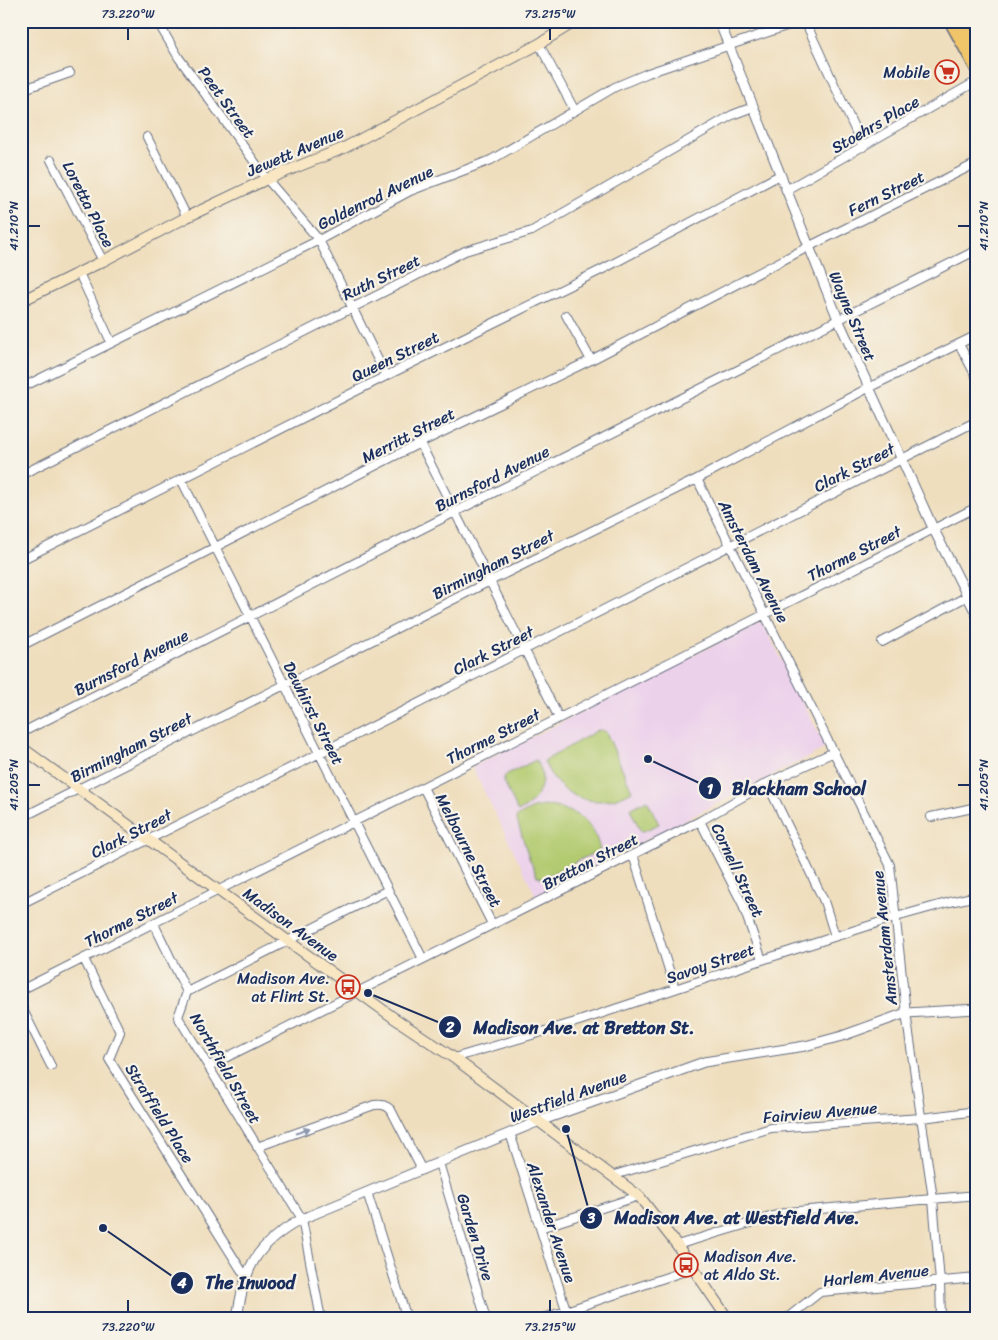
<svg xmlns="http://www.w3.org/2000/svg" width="998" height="1340" viewBox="0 0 998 1340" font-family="Sriracha,sans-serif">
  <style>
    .built { fill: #ecd1eb }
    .green { fill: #b2ca70; stroke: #667c67 }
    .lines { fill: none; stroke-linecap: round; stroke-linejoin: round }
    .minor-casing { stroke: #656c7f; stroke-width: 10 }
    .tertiary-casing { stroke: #656c7f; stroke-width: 11 }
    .secondary-casing { stroke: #656c7f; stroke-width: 12 }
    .primary-casing { stroke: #656c7f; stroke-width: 14 }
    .minor { stroke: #fff; stroke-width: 8 }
    .tertiary { stroke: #fff; stroke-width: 9 }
    .secondary { stroke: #f9e7c3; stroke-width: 10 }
    .primary { stroke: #f0c469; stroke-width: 11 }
    .oneway { fill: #8d97ae }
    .ticks { fill: none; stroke: #1b2f5e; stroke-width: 2 }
    .labels { text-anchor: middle; stroke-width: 4.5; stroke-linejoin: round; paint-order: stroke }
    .poi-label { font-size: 16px; fill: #1b2f5e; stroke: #f7f3e8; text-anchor: end }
    .street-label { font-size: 16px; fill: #1b2f5e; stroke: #f7f3e8 }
    .leader { fill: none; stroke: #1b2f5e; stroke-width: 2 }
    .callout-dot { fill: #1b2f5e; stroke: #f7f3e8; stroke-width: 2 }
    .mark-label { font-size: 15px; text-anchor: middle; font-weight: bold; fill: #fff }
    .callout-label { font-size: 18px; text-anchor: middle; font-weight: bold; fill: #1b2f5e; stroke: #f7f3e8; stroke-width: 4.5; stroke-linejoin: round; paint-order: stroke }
    .neatline { fill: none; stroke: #1b2f5e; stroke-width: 2 }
    .ticks-label { font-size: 12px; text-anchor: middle; fill: #1b2f5e }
  </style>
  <rect width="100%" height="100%" fill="#f7f3e8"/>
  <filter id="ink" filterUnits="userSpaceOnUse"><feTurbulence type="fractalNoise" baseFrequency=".02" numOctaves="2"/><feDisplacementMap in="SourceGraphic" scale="10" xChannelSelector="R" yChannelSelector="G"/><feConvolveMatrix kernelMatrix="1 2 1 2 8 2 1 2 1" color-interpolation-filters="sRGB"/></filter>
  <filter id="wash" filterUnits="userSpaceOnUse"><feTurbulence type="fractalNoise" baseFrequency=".0096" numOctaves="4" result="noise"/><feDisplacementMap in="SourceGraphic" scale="20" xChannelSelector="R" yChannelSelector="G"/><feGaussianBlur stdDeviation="1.12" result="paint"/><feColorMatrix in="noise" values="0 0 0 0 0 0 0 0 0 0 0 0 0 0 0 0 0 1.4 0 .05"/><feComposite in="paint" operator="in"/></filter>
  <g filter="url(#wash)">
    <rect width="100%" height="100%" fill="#efdebd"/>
    <path class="built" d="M760,622L763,623L825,746L824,749L536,896L472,767Z"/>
    <path class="green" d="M598,730L605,731L607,734L632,791C598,812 558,799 544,761Z
      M536,760C550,780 538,802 518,812L504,782V777L507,774Z
      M647,800L659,824L641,832L630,809Z
      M545,806C574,808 594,821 600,850L543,878L537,876L529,858L516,817L533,808Z"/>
  </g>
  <g filter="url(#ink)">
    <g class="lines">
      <g class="minor-casing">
        <path id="minor" d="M157,21L179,58L267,179L319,240L386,376
          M805,21L863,147
          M539,44L575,111
          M21,90L70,73
          M147,137L187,217
          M51,160L103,261
          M786,190L977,81
          M79,273L111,342
          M566,315L591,360
          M959,344L977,378
          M21,388L319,240L410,191L491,160L615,87L648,73L801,21
          M420,443L559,718
          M21,475L465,251L532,231L732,115L753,107
          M181,479L423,959
          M697,479L890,865L906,1013L933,1199L940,1282L941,1319
          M21,560L386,376L603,269L780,175
          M882,642L977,591
          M21,646L420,443L591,360L808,247L977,163
          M21,733L455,512L977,250
          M767,783L824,901L835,936
          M423,787L492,924
          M931,817L977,807
          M21,818L490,581L697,479L868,388L977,335
          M700,821L742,903L762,960
          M633,855L675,989
          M21,904L977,421
          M154,924L187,992L178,1017L302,1219L321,1319
          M84,959L120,1032L109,1059L245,1276
          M21,990L977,507
          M187,992L388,890
          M21,1006L51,1066
          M454,1058L579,1021L762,960L896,917L950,902L977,896
          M209,1066L700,821L767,783L834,752
          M510,1133L569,1319
          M257,1147L374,1105C382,1104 386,1105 391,1110L422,1170
          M439,1163L486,1319
          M611,1176L771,1128L922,1118L977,1111
          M367,1192L407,1319
          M540,1228L639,1196
          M677,1245L787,1212L977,1195
          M539,1319L566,1311L694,1268
          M786,1319L820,1292L977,1278"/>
      </g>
      <g class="tertiary-casing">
        <path id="tertiary" d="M719,21L838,319L933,528L977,615
          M237,1319C244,1267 256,1244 302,1219L537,1122L704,1062L805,1046L842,1036L906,1013L977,1009"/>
      </g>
      <g class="secondary-casing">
        <path id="secondary" d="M21,301L103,261L187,217L267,179L344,148L539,44L576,21
          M21,747L394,1018L454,1058L639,1196L677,1245L728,1319"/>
      </g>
      <g class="primary-casing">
        <path id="primary" d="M950,21L977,70
          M960,21L977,51"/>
      </g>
      <use href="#minor" class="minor"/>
      <use href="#tertiary" class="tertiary"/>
      <use href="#secondary" class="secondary"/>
      <use href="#primary" class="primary"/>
    </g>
    <defs><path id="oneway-solid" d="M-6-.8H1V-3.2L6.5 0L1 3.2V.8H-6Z" transform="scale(1.25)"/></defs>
    <use class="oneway" href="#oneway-solid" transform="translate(303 1131) rotate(-20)"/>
  </g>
  <path class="ticks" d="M128,28V40M550,28V40M28,226H40M958,226H970M28,785H40M958,785H970M128,1300V1312M550,1300V1312"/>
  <defs>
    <g id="supermarket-ring" transform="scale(1.25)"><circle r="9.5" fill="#f7f3e8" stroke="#c8321e" stroke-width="1.5"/><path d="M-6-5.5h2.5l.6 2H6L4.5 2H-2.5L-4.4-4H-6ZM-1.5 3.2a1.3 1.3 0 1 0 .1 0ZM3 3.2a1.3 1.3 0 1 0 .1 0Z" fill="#c8321e"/></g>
    <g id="bus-ring" transform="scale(1.25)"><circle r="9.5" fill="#f7f3e8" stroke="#c8321e" stroke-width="1.5"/><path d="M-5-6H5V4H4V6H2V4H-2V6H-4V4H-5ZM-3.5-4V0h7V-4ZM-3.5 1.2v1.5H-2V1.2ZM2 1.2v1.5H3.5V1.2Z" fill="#c8321e"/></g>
  </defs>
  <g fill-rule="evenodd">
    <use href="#supermarket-ring" x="947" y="72"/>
    <use href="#bus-ring" x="348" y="987"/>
    <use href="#bus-ring" x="686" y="1265"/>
  </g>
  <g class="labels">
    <g class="poi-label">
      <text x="930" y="78">Mobile</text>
      <text x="330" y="984">Madison Ave.<tspan x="330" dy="18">at Flint St.</tspan></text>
      <text x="704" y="1262" text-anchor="start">Madison Ave.<tspan x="704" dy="18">at Aldo St.</tspan></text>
    </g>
    <g class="street-label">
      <text transform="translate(227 102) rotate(54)" y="6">Peet Street</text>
      <text transform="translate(875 124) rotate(-30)" y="6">Stoehrs Place</text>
      <text transform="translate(295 151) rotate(-23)" y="6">Jewett Avenue</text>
      <text transform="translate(886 193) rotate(-26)" y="6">Fern Street</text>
      <text transform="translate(375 197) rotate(-26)" y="6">Goldenrod Avenue</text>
      <text transform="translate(89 204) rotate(63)" y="6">Loretta Place</text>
      <text transform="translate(381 277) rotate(-26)" y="6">Ruth Street</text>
      <text transform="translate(853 316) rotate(67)" y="6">Wayne Street</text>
      <text transform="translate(395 356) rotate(-26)" y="6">Queen Street</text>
      <text transform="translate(408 435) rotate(-27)" y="6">Merritt Street</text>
      <text transform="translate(854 467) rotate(-27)" y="6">Clark Street</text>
      <text transform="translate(492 478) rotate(-27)" y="6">Burnsford Avenue</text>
      <text transform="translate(854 553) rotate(-27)" y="6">Thorme Street</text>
      <text transform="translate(754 561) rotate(63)" y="6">Amsterdam Avenue</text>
      <text transform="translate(493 564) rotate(-27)" y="6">Birmingham Street</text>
      <text transform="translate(493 650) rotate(-27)" y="6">Clark Street</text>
      <text transform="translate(131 662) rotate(-27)" y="6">Burnsford Avenue</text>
      <text transform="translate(314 713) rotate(63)" y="6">Dewhirst Street</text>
      <text transform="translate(493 736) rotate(-27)" y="6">Thorme Street</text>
      <text transform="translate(131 747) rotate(-27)" y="6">Birmingham Street</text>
      <text transform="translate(131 833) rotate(-27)" y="6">Clark Street</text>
      <text transform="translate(469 850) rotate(63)" y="6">Melbourne Street</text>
      <text transform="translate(590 861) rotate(-27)" y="6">Bretton Street</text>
      <text transform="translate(738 870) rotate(65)" y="6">Cornell Street</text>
      <text transform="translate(131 919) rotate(-27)" y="6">Thorme Street</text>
      <text transform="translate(291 924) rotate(36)" y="6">Madison Avenue</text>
      <text transform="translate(884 938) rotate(-96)" y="6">Amsterdam Avenue</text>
      <text transform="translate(710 963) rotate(-19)" y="6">Savoy Street</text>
      <text transform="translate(226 1068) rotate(60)" y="6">Northfield Street</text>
      <text transform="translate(568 1096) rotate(-20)" y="6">Westfield Avenue</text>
      <text transform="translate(820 1112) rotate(-5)" y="6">Fairview Avenue</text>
      <text transform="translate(160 1113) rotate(58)" y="6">Stratfield Place</text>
      <text transform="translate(552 1222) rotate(72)" y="6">Alexander Avenue</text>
      <text transform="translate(476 1237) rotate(73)" y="6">Garden Drive</text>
      <text transform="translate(876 1275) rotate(-6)" y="6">Harlem Avenue</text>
    </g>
  </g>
  <path class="leader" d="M648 759L710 788M368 993L450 1027M566 1129L591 1218M103 1228L182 1283"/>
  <g class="callout-dot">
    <circle cx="648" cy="759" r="5"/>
    <circle cx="368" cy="993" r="5"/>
    <circle cx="566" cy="1129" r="5"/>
    <circle cx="103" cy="1228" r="5"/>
    <circle cx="710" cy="788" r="12"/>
    <circle cx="450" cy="1027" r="12"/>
    <circle cx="591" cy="1218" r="12"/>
    <circle cx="182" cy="1283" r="12"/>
  </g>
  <g class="mark-label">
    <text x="710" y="794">1</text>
    <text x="450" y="1032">2</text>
    <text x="591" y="1223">3</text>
    <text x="182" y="1288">4</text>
  </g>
  <g class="callout-label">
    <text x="799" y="795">Blackham School</text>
    <text x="584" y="1034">Madison Ave. at Bretton St.</text>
    <text x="737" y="1224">Madison Ave. at Westfield Ave.</text>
    <text x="250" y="1289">The Inwood</text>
  </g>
  <rect width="998" height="1340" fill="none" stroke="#f7f3e8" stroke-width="55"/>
  <rect x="28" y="28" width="942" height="1284" class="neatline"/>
  <g class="ticks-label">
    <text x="128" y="18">73.220°W</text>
    <text x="550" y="18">73.215°W</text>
    <text transform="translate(14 226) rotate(-90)" y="4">41.210°N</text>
    <text transform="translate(984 226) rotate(-90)" y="4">41.210°N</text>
    <text transform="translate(14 785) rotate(-90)" y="4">41.205°N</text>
    <text transform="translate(984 785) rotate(-90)" y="4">41.205°N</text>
    <text x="128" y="1331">73.220°W</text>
    <text x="550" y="1331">73.215°W</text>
  </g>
</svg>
